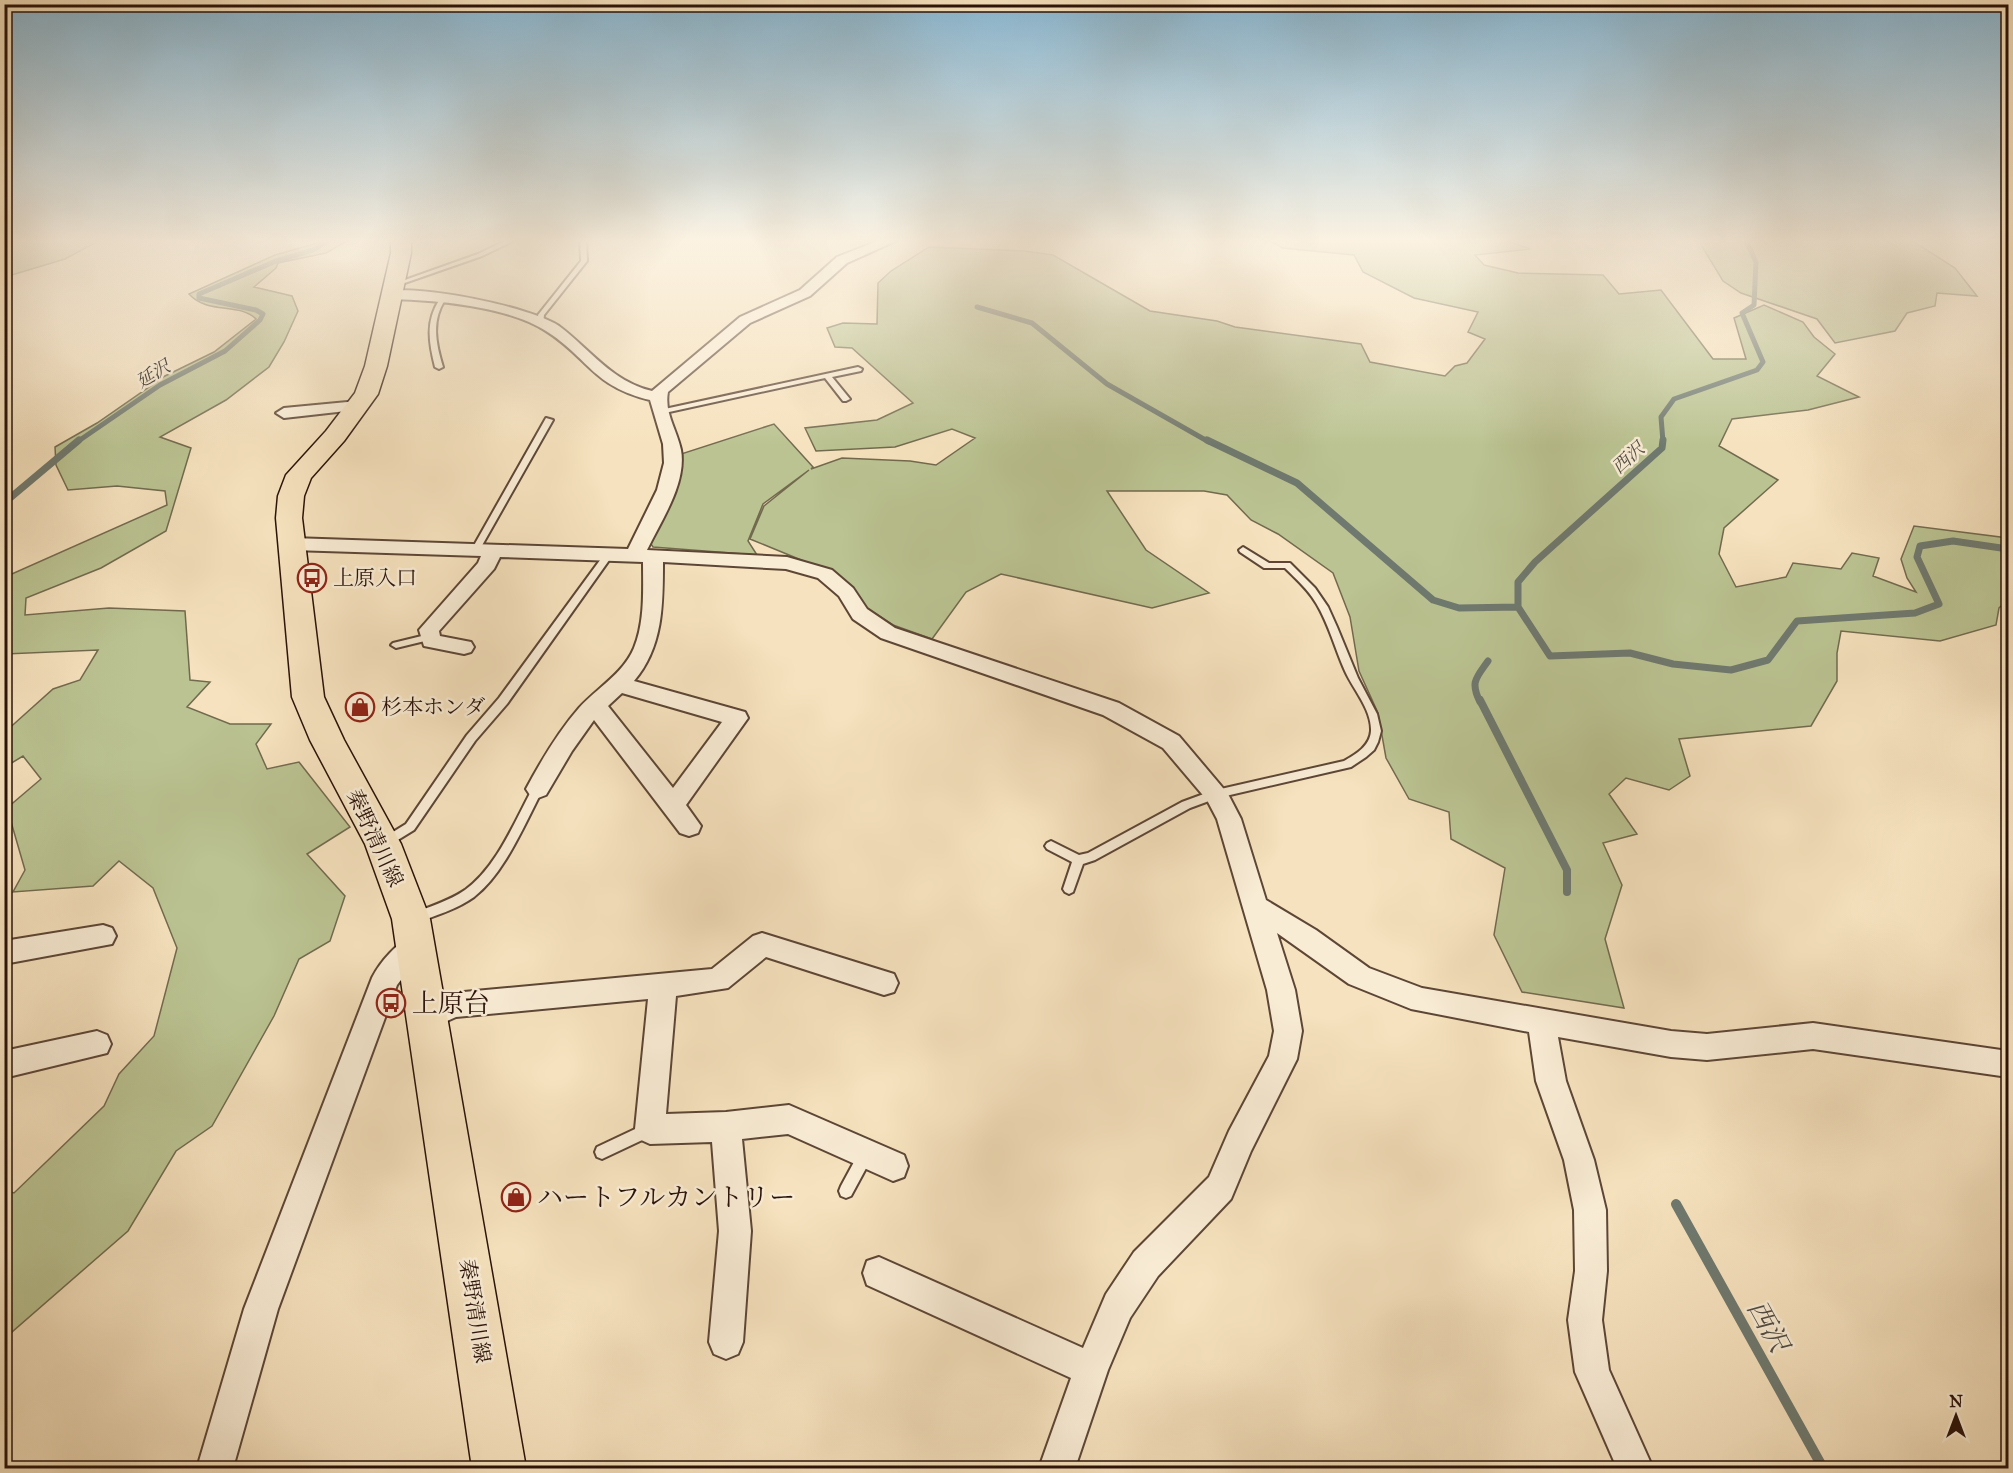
<svg xmlns="http://www.w3.org/2000/svg" width="2013" height="1473" viewBox="0 0 2013 1473" font-family="'IM FELL Great Primer','Noto Serif JP',serif">
  <style>
    .green { fill: #bbc392; stroke: #726a4e; stroke-width: 1.5 }
    .lines { fill: none; stroke-linecap: round; stroke-linejoin: round }
    .stream-far3 { stroke: #6f796f; stroke-width: 5 }
    .stream-far2 { stroke: #6f796f; stroke-width: 7 }
    .stream-far1 { stroke: #6f796f; stroke-width: 8 }
    .stream { stroke: #6f796f; stroke-width: 10 }
    .service-casing { stroke: #5d4636; stroke-width: 4 }
    .minor-casing { stroke: #5d4636; stroke-width: 4 }
    .primary-casing { stroke: #2a1209; stroke-width: 3 }
    .service { fill: #f9ecd5; fill-rule: evenodd }
    .minor { fill: #f9ecd5; fill-rule: evenodd }
    .primary { fill: #f6e2be; fill-rule: evenodd }
    .labels { text-anchor: middle; stroke-width: 5; stroke-linejoin: round; paint-order: stroke }
    .far-water-label { font-size: 18px; font-style: italic; fill: #524e44; stroke: #f9ecd5 }
    .poi-label { font-size: 21px; fill: #2a1209; stroke: #f9ecd5; text-anchor: start }
    .street-label { font-size: 21px; fill: #2a1209; stroke: #f9ecd5 }
    .near-poi-label { font-size: 26px; fill: #2a1209; stroke: #f9ecd5; text-anchor: start }
    .near-water-label { font-size: 27px; font-style: italic; fill: #524e44; stroke: #f9ecd5 }
  </style>
  <rect width="100%" height="100%" fill="#f6e2be"/>
  <filter id="stains"><feTurbulence type="fractalNoise" baseFrequency=".00333" numOctaves="4"/><feColorMatrix values="0 0 0 0 .2 0 0 0 0 .09 0 0 0 0 .02 0 0 0 .5 -.17"/></filter>
  <radialGradient id="worn" r=".72"><stop offset=".6" stop-color="#630" stop-opacity="0"/><stop offset="1" stop-color="#630" stop-opacity=".3"/></radialGradient>
  <path class="green" d="M5,240H100L65,259L5,277Z
    M328,240H349L326,253L278,263L276,268L254,287L292,296L298,311L284,342L269,367L226,400L160,437L191,448L166,531L101,568L26,598L25,615L109,608L185,611L190,680L210,682L187,707L230,724H271L256,744L267,769L299,762L350,827L307,854L345,896L330,941L299,959L274,1016L212,1126L176,1151L128,1231L5,1338V1190L14,1193L104,1106L119,1074L154,1036L177,948L153,888L119,861L93,886L13,892L25,870L7,808L41,779L23,756L5,767V732L53,689L80,680L98,650L5,654V577L167,505L165,491L117,486L68,490L56,465L55,447L97,423L165,376L214,352L256,319C239,302 208,315 189,294L275,255Z
    M1268,240H1505L1530,249L1475,255L1484,265L1518,273L1603,275L1619,294L1661,290L1713,359H1746L1734,318L1764,305L1803,322L1814,337L1835,354L1817,376L1859,397L1808,410L1732,419L1719,446L1778,480L1724,528L1719,554L1736,587L1786,577L1793,563L1841,569L1852,553L1879,558L1873,576L1916,592L1907,578L1901,559L1914,526L2008,538V600L1999,608L1996,625L1940,641L1841,631L1837,653V681L1811,726L1679,739L1690,776L1669,790L1626,778L1609,794L1637,834L1603,843L1622,885L1605,939L1624,1008L1522,992L1494,935L1505,868L1451,839L1449,812L1409,799L1386,758L1378,713L1359,671L1350,617L1333,573L1278,534L1251,520L1227,495L1204,491H1107L1146,550L1209,593L1152,608L1001,574L966,592L932,639L893,625L865,607L849,588L806,562L750,539L764,506L809,470L763,504L748,541L757,555L653,547L649,541L681,454L774,424L813,467L811,469L842,458L910,461L936,465L975,438L952,429L895,447L816,451L805,428L877,420L913,403L852,348L835,347L827,328L843,323L877,324L878,283L891,271L929,247L1024,251L1053,255L1150,311L1217,321L1235,327L1361,344L1370,362L1445,376L1455,366L1467,363L1485,339L1468,332L1478,312L1414,298L1363,272L1354,255L1283,248Z
    M1721,240H1911L1955,268L1977,296L1937,293L1935,306L1907,313L1895,331L1835,343L1817,319L1741,293L1723,281L1700,243H1720Z"/>
  <g class="lines">
    <path class="stream-far3" d="M977,307L1032,323L1107,384L1209,442
      M77,442L160,385L225,351L260,320L263,314L256,310L199,298V294L276,261L313,250L329,240
      M1663,442L1661,417L1674,399L1757,370L1763,362L1742,313L1754,305L1756,262L1746,240"/>
    <path class="stream-far2" d="M1207,440L1297,483L1433,600L1459,608L1518,607
      M1663,440L1662,448L1535,562L1518,582V607L1550,656L1630,653L1673,664L1731,670L1768,660L1797,621L1915,613L1939,604L1917,557L1920,546L1953,541L2008,549
      M4,503L79,440
      M1480,702C1470,682 1476,678 1488,661"/>
    <path class="stream-far1" d="M1480,700L1567,870V892"/>
    <path class="stream" d="M1676,1204L1823,1468"/>
    <g class="service-casing">
      <path id="service" d="M507,240H515L482,256L396,286L391,285L478,254Z
        M580,240H586L587,261L544,315L543,323H539L538,315L581,261Z
        M442,298L445,300C431,321 436,344 443,367L439,369L435,367C429,343 425,321 440,299Z
        M858,367L862,369L861,371L832,377L850,399L846,401H843L825,378L660,414L656,412L660,410Z
        M546,418L553,420L480,549L476,552L473,551L472,549Z
        M1243,547L1269,563H1290L1315,588L1328,607L1337,627L1358,678L1377,714L1381,731L1378,742L1374,750L1366,757L1351,767L1217,798L1190,808L1095,860L1083,864L1073,892L1069,894L1065,892L1063,889L1072,862L1047,849L1045,846L1047,843L1051,841L1079,855L1088,853L1182,802L1212,791L1344,761C1356,754 1370,746 1371,731C1372,710 1353,689 1345,671C1335,649 1329,624 1316,603C1308,589 1296,579 1285,568H1264L1240,552L1239,550Z
        M609,551L613,554L612,556L507,704L475,741L414,830L388,846L384,848L380,846L378,843L380,840L406,824L467,735L499,698L606,552Z
        M430,634L433,635L435,637L433,639L396,648L391,645L393,643Z
        M538,785L542,786L543,789C525,823 505,873 474,897C457,909 435,916 415,923L411,922L409,918L411,914C429,907 449,901 465,890C498,866 515,820 534,786Z
        M650,1122L655,1124L657,1129L655,1134L602,1159L597,1157L595,1152L597,1147Z
        M866,1147L871,1149L873,1154L871,1159L851,1196L846,1198L841,1196L839,1191L841,1186L861,1149Z"/>
    </g>
    <g class="minor-casing">
      <path id="minor" d="M880,240H898L847,263L810,296L750,323L668,392C664,413 677,430 681,450C687,483 661,521 647,550L787,557L832,570L853,588L867,609L895,628L1119,703L1179,736L1228,794L1241,819L1266,900L1316,930L1369,968L1422,988L1671,1031L1707,1034L1813,1023L2008,1051V1077L1813,1049L1707,1060L1671,1057L1558,1037L1566,1081L1594,1160L1606,1210L1607,1271L1602,1320L1609,1370L1653,1468H1617L1575,1372L1568,1320L1575,1271L1574,1210L1564,1160L1536,1081L1529,1032L1411,1009L1349,984L1277,933L1295,990L1302,1031L1297,1059L1251,1151L1231,1199L1158,1276L1130,1318L1108,1370L1075,1468H1039L1071,1378L867,1285L863,1273L867,1261L879,1257L1083,1348L1106,1294L1134,1252L1209,1177L1229,1131L1269,1056L1274,1031L1267,990L1217,819L1207,800L1163,748L1103,715L881,638L853,619L839,596L818,578L786,569L663,562C663,605 663,647 634,681L745,712L748,718L686,805L701,826L698,833L689,836L680,833L594,720L572,751L546,795L538,798L530,795L526,789C541,761 558,732 579,708C597,688 623,674 634,648C645,621 643,590 643,562L500,557L494,569L439,631L440,636L471,642L474,647L471,652L464,654L424,646L419,630L478,563L481,556L292,550L283,544L292,538L628,549L657,490L664,463L663,444L650,400C592,386 589,358 546,331C507,306 435,300 390,299L383,295L385,292C417,284 532,307 559,326C591,350 611,381 652,391L740,317L800,290L837,257ZM622,693L722,722L673,788L608,706Z
        M358,401L364,403L366,406L364,409L284,418L276,413L284,408Z
        M103,925L112,928L116,936L112,944L4,964V941Z
        M762,933L894,974L898,983L894,992L884,995L766,957L728,988L676,996L666,1114L726,1112L789,1105L904,1155L908,1166L904,1177L893,1181L788,1134L742,1139L751,1231L743,1342L738,1354L726,1359L714,1354L709,1342L719,1231L712,1142L650,1144L639,1139L635,1129L648,999L456,1017L427,1030L417,1026L413,1017L417,1008L453,993L712,969L753,936Z
        M414,936L423,939L427,947L397,985L278,1309L233,1468H197L244,1309L372,978C380,962 398,941 414,936Z
        M97,1031L107,1035L111,1044L107,1053L4,1078V1051Z"/>
    </g>
    <g class="primary-casing">
      <path id="primary" d="M391,240H411V253L387,366L378,394L344,441L311,478L304,496L302,518L324,697L344,740L401,844L430,919L526,1468H472L392,919L365,844L310,740L292,697L276,518L278,496L286,475L326,431L355,393L365,366L391,253Z"/>
    </g>
    <use href="#service" class="service"/>
    <use href="#minor" class="minor"/>
    <use href="#primary" class="primary"/>
  </g>
  <linearGradient id="sky" x2="0" y2="1"><stop stop-color="#8ab8d3"/><stop offset="0.54" stop-color="#fbf2e2"/><stop offset="1" stop-color="#fbf2e2" stop-opacity="0"/></linearGradient>
  <rect width="2013" height="446" fill="url(#sky)"/>
  <defs>
    <g id="bus-ring" transform="scale(1.5)"><circle r="9.5" fill="#f9ecd5" stroke="#8f2418" stroke-width="1.5"/><path d="M-5-6H5V4H4V6H2V4H-2V6H-4V4H-5ZM-3.5-4V0h7V-4ZM-3.5 1.2v1.5H-2V1.2ZM2 1.2v1.5H3.5V1.2Z" fill="#8f2418"/></g>
    <g id="shop-ring" transform="scale(1.5)"><circle r="9.5" fill="#f9ecd5" stroke="#8f2418" stroke-width="1.5"/><path d="M-5-2.5h2.3a2.7 3.5 0 0 1 5.4 0H5L5.5 6h-11ZM-1.5-2.5h3a1.5 2.3 0 0 0-3 0Z" fill="#8f2418"/></g>
  </defs>
  <g fill-rule="evenodd">
    <use href="#bus-ring" x="312" y="578"/>
    <use href="#shop-ring" x="360" y="707"/>
    <use href="#bus-ring" x="391" y="1003"/>
    <use href="#shop-ring" x="516" y="1197"/>
  </g>
  <g class="labels">
    <g class="far-water-label">
      <text transform="translate(153 374) rotate(-31)" y="6">延沢</text>
      <text transform="translate(1628 458) rotate(-42)" y="6">西沢</text>
    </g>
    <g class="poi-label">
      <text x="333" y="585">上原入口</text>
      <text x="381" y="714">杉本ホンダ</text>
    </g>
    <g class="street-label">
      <text transform="translate(375 838) rotate(65)" y="7">秦野清川線</text>
      <text transform="translate(475 1311) rotate(81)" y="7">秦野清川線</text>
    </g>
    <g class="near-poi-label">
      <text x="412" y="1012">上原台</text>
      <text x="537" y="1206">ハートフルカントリー</text>
    </g>
    <g class="near-water-label">
      <text transform="translate(1768 1326) rotate(61)" y="9">西沢</text>
    </g>
  </g>
  <rect width="2013" height="1473" fill="none" stroke="#f6e2be" stroke-width="24"/>
  <rect x="6" y="6" width="2001" height="1461" fill="none" stroke="#2a1209" stroke-width="3"/>
  <rect x="12" y="12" width="1989" height="1449" fill="none" stroke="#2a1209" stroke-width="1.5"/>
  <g transform="translate(1956 1416)" stroke="#f9ecd5" stroke-width="4.5" paint-order="stroke">
  <path d="M0-4.5L10 22L0 15L-10 22Z" fill="#2a1209"/>
  <text y="-9" font-size="16" font-weight="bold" text-anchor="middle" fill="#2a1209">N</text>
  </g>
  <rect width="100%" height="100%" filter="url(#stains)"/>
  <rect width="100%" height="100%" fill="url(#worn)"/>
</svg>
